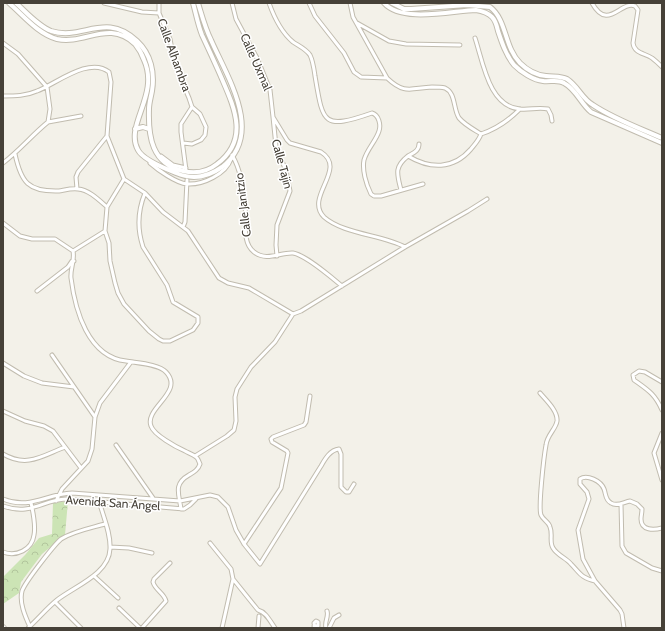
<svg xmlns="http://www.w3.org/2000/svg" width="665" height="631" viewBox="0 0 665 631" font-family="Cabin,sans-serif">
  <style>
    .forest { fill: url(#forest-crowns) }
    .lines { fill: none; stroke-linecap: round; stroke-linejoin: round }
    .minor-casing { stroke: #c1bcaf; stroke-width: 5 }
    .tertiary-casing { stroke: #c1bcaf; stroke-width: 6 }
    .minor { stroke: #fff; stroke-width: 3 }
    .tertiary { stroke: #fff; stroke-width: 4 }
    .labels { text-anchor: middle; stroke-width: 3; stroke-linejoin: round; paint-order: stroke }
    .street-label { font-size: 12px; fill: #464138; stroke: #fff }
  </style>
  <defs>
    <pattern id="forest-crowns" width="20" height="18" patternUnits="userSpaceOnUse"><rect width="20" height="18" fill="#cce4b5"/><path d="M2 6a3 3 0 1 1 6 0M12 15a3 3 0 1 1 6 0" fill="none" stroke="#b1c59c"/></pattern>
  </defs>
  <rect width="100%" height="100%" fill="#f3f1e9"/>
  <path class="forest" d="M68,501L65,535L42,554L21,582L19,593L3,604V577L25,555L39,538L52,534L53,503Z"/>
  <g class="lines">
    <g class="minor-casing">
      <path id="minor" d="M104,3L142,12L159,13
        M159,3V13L170,39L175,65L189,98L192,107L200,114L206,127L205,135L201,140L192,144L183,143
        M232,3L236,19L257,58L270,90L273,117L287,140L290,143L321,152C348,169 304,197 324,217C343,234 383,235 405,247
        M269,3C274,17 281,32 293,42C299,46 306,49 310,55C313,61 314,69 315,76C323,124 323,130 372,113C379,115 381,125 379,131C376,141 367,149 364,160C362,170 366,184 371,194L374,196H381L423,184
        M309,3L315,16L344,53L354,72L361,77L387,78
        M350,3L353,17L387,78C405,95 411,88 432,87C436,87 441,87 445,88C456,93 453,109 459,118C465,125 473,129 481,134
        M592,3C608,32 621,0 635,6L638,10L633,43C634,53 644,53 652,58C656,61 659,64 662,67
        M357,23L389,41L406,44L460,45
        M475,38C483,62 489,107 520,109C530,110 538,107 548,109L551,115L552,121
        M3,43L18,54L47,87L50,109L48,122C32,135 19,151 3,163
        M3,96C15,96 26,96 37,91C56,84 89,56 109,72L111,82L107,136L124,179L107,207L105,231L109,243L110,261L115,283L118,293L124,304L149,331L159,339L163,341H170L193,330L198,323V317L173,302L167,285L143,247C137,229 138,210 145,193
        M273,117L276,146L286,171L290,191L277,225L276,245L277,256
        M48,122L81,116
        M15,154C21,182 28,192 59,191C65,190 72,188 78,189C89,190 98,199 107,207
        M232,155C241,170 243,188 245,205C247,220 241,242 254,252C267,262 280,252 293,253C306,255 331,277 342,286
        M161,156L173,165L186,168
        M408,156C413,153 419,151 419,144
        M150,163C158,170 176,183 187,184C203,185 226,174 231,159
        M186,170L181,132V124L192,107
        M124,179L145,193L163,212L188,231L219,278L228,283L249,288L293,314
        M77,189L76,177L78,172L107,136
        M401,190C397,174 394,167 408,156C430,169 453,170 471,149C475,144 479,140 481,134C496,129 509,120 520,109
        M3,223L20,236L32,239H55L73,251C75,261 70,269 71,278C75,310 88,357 126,361C137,363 159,364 166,372C185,392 144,408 151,426C154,435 176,447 185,451C188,453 193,454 196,457C198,458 199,462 200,464C198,470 194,472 189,475C173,484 179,494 181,509
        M183,227L185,222L187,180
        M73,251L105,231
        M37,291L68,267L72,261H74
        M52,355L95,417
        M3,363L24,376L42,383L74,387
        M662,382L645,372L639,371L633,375L634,380C648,390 655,394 662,410
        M540,393C546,400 558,411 557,421C556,429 547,435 546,445C544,456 538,508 541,515C543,520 549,522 550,527C553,534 549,542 553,548C557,555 566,558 571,564C580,573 581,578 595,581
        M3,411L25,421L44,426L53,431L81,468
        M662,433L654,453L662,480
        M116,445L153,498
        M3,454C27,468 42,456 65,447
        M195,456L227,436L234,430L236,421L235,397L237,389L251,367L275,342L293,314L301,311L405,247L468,211L487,199
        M3,499C30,510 46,494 72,493L180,501L210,495L218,497L228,507L236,530L244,544L260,564L321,466C325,459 330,450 339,449L341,454V487L346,492H349L354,484
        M56,501L62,489L88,461L92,449L95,417L100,403L131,362
        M621,504L622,546L626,553L652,568L662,571
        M3,506C31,516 42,500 66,499L184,509L190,505L196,499
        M210,543L231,569L233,579L258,610C266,612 270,621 275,628
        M244,544L281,488L288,453L287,451L272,442L271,439L273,437L304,425L306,422L310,396
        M110,547L129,548L152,553
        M3,552C16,557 32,550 34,535C36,525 33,512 31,503
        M94,576L118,598
        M55,602L81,628
        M119,608L140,628
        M314,626H318V622L316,621L314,623L315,628
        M30,627C25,616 19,602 22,591C25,582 54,545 61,539C74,531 91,528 105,524
        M28,628C38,619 47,608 57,600C75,586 109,574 110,549C111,533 103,516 99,501
        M142,628L166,601C164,593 155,590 153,582L154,579L170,563
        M222,628L233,579
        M258,628L259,616
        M326,628C324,622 329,617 327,611
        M329,628L334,618L339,615
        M624,628L622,614L620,610L595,581L583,559L578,530L589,499L587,492L580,484V479C587,474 601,481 604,489C606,494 605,500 611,503C617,507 624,502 630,501L637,504L642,509C642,513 641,516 641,519C641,531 654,530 662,528"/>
    </g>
    <g class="tertiary-casing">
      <path id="tertiary" d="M9,3C23,15 38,34 57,39C85,45 109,19 135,44C139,49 142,54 144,60C160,95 124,125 138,150C143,160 166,169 176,173C192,180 208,177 222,167C265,134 227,77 211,40C205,28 202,16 198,3
        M16,3C26,12 38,26 51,31C83,41 105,11 137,41C151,54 155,73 152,91C151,97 149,103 149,109C148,137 152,164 183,171C196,174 207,172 217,164C249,140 235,109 222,79C216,65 209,50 202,35C198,25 196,14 193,3
        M384,3C402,23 451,11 476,10C482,11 488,13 492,17C496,21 497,27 498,31C502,43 506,55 514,65C521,72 533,80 543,81C550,82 558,79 564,83C576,89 581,104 591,112L662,143
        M392,3L404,9H411L467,5L490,7C507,20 504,47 520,63C527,70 536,75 546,76C554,77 561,76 567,79C578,86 582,99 593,105C614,119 639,128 662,138
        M135,129L143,127L149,129
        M3,627L4,628"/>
    </g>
    <use href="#minor" class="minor"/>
    <use href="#tertiary" class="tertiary"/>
  </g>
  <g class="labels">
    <g class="street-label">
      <text transform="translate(174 55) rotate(70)" y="4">Calle Alhambra</text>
      <text transform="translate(256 62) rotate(66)" y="4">Calle Uxmal</text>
      <text transform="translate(282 164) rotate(75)" y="4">Calle Tajín</text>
      <text transform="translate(243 205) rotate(-97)" y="4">Calle Janitzio</text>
      <text transform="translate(113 503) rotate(4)" y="4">Avenida San Ángel</text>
    </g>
  </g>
  <rect width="665" height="631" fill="none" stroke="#464138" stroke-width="8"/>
</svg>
